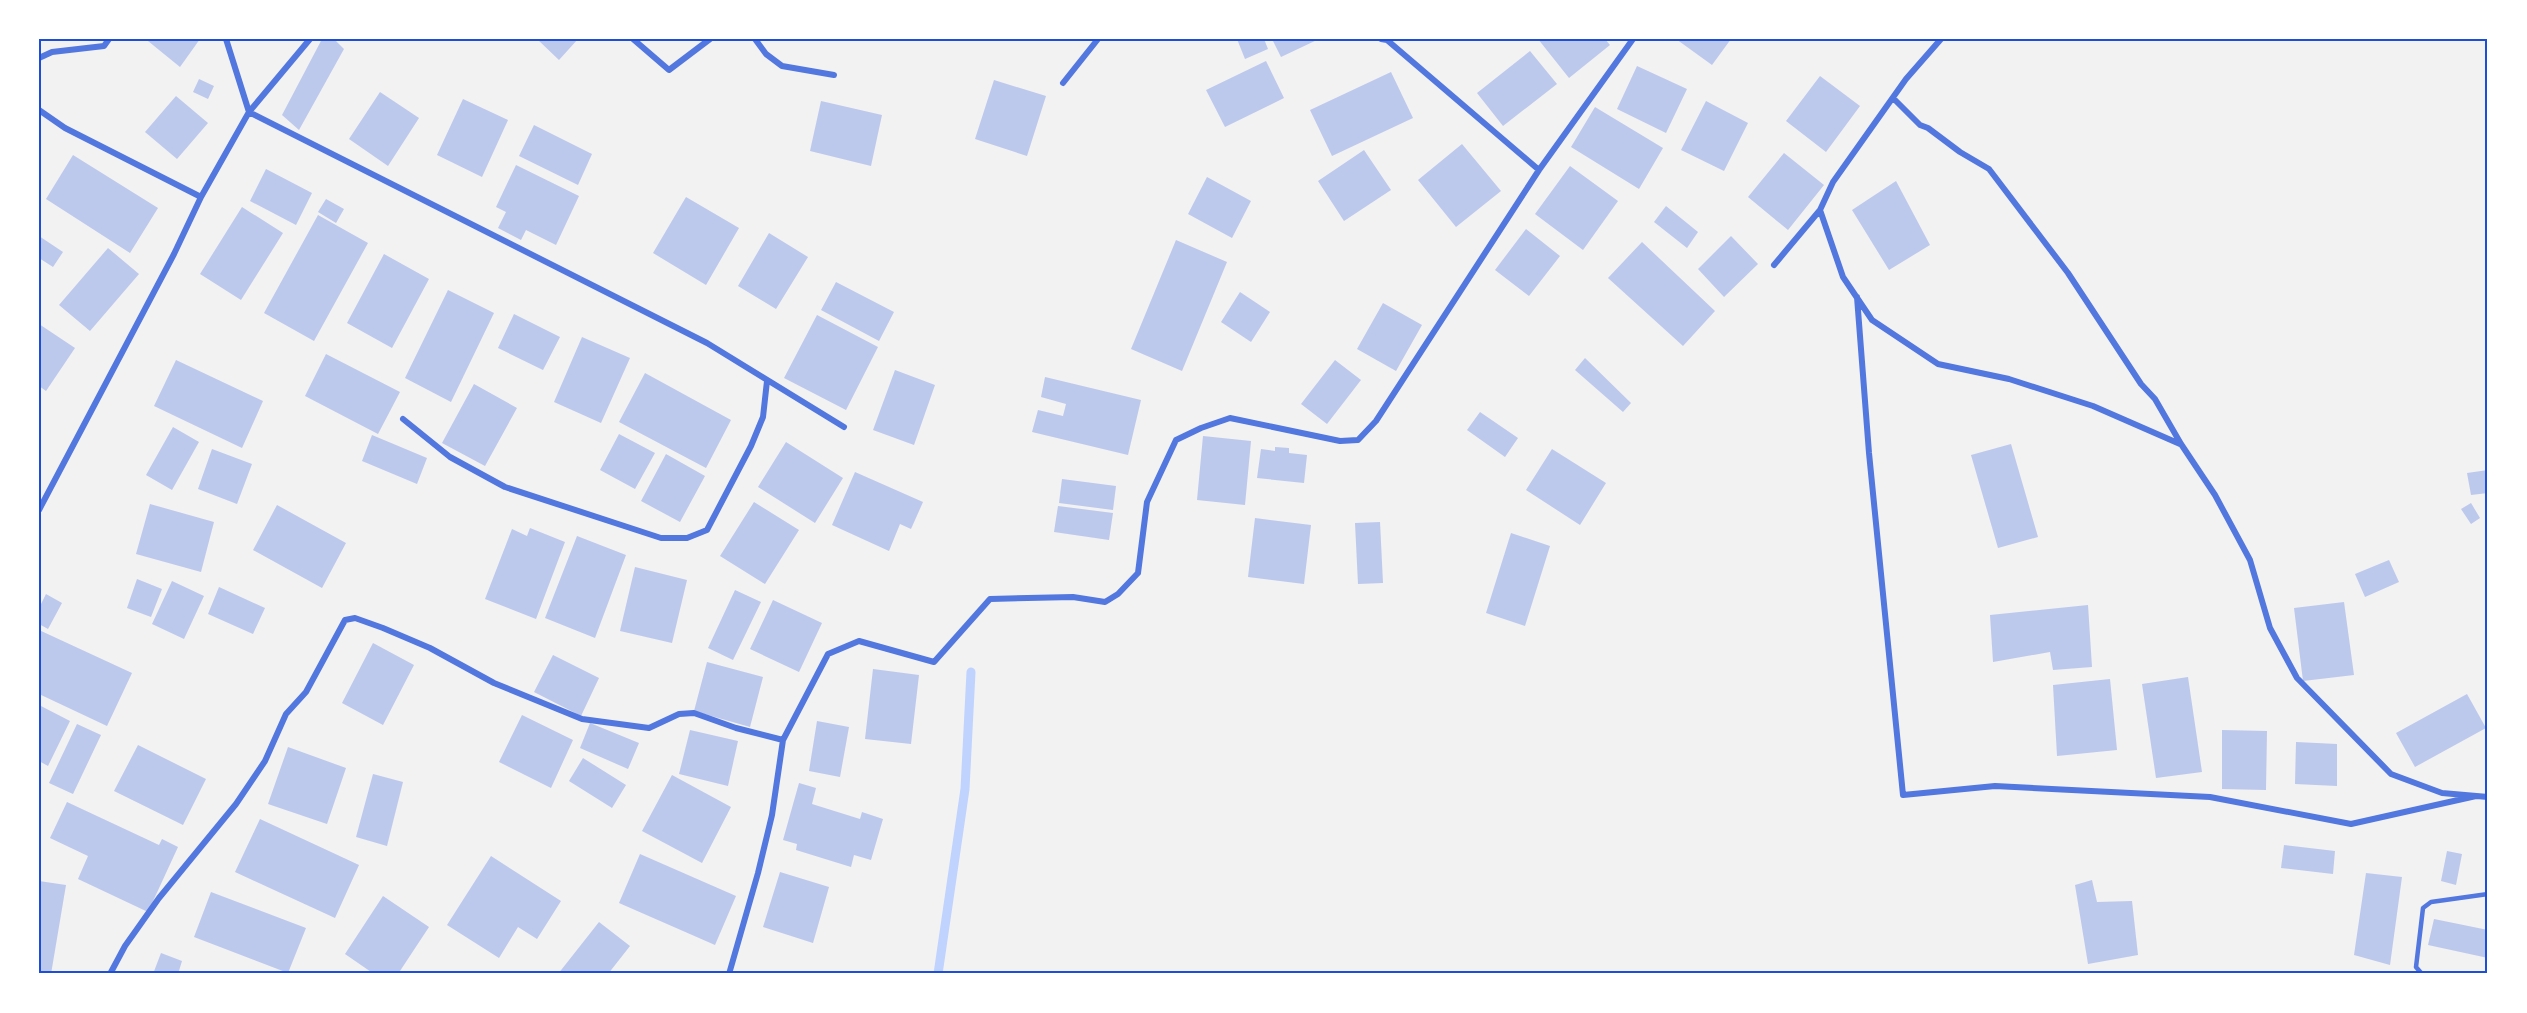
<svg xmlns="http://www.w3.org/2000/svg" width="2527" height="1013" viewBox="0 0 2527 1013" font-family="Arial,sans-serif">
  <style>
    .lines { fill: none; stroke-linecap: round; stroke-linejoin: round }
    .stream { stroke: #bfd3fe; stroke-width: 9 }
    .building { fill: #bdc9ec }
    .service { stroke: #5277de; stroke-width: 4.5 }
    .minor { stroke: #5277de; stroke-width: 6 }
    .neatline { fill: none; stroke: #1d4ed8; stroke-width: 2 }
  </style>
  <rect width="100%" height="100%" fill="#f2f2f2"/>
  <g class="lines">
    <path class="stream" d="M938,974L965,789L971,672"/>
  </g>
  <path class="building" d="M149,39H200L180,67L148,41Z
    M322,39H334L344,49L299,130L282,115Z
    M537,39H578L559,60Z
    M1237,39H1264L1268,49L1245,59Z
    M1272,39H1319L1281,57Z
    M1538,39H1605L1610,45L1569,78Z
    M1676,39H1731L1712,65Z
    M1530,51L1557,84L1503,126L1477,93Z
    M1266,61L1284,98L1225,127L1206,90Z
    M1637,66L1687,89L1666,133L1617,109Z
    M1391,72L1413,118L1332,156L1310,110Z
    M1820,76L1860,106L1826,152L1786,121Z
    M199,79L214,86L208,99L193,92Z
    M994,80L1046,96L1027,156L975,139Z
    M380,92L419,118L388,166L349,139Z
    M176,96L208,123L177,159L145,132Z
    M463,99L508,120L482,177L437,155Z
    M821,101L882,115L871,166L810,151Z
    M1706,101L1748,123L1724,171L1681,150Z
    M1595,107L1663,148L1639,189L1571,147Z
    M534,125L592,154L578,185L519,156Z
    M1462,144L1501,191L1456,227L1418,180Z
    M1364,150L1391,190L1344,221L1318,181Z
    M1784,153L1824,185L1788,230L1748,197Z
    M73,155L158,208L130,253L46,199Z
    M516,165L579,196L556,245L526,230L521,240L498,228L506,212L496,207Z
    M1570,166L1618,201L1583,250L1535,214Z
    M266,169L312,193L296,225L250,201Z
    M1207,177L1251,201L1232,238L1188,214Z
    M1896,181L1930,245L1889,270L1852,210Z
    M686,197L739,228L706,285L653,253Z
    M326,199L344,209L336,223L318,212Z
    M1666,206L1698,232L1687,248L1654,222Z
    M242,207L283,233L241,300L200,274Z
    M318,215L368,243L314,341L264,313Z
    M1526,229L1560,256L1529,296L1495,270Z
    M769,233L808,257L776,309L738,286Z
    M39,236L63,252L53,267L39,258Z
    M1731,236L1758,264L1724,297L1698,269Z
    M1176,240L1227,262L1182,371L1131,349Z
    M1642,242L1715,311L1683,346L1608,278Z
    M108,248L139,274L90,331L59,305Z
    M384,254L429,279L392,348L347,323Z
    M836,282L894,312L879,341L821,310Z
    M448,290L494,313L451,402L405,378Z
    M1240,292L1270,312L1251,342L1221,322Z
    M1383,303L1422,325L1396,371L1357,349Z
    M514,314L560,337L543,370L498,348Z
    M817,315L878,347L846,410L784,378Z
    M39,324L75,348L46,391L39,386Z
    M582,337L630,358L601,423L554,402Z
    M326,354L400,392L378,434L305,396Z
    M1585,358L1631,403L1623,412L1575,370Z
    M176,360L263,401L242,448L154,406Z
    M1335,360L1361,380L1327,424L1301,404Z
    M895,370L935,385L914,445L873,430Z
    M645,373L731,420L706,468L619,422Z
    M1045,377L1141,400L1128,455L1032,432L1038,410L1063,416L1066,404L1041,397Z
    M474,384L517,408L485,466L442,443Z
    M1480,412L1518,438L1505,457L1467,430Z
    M173,427L199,442L172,490L146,475Z
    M619,434L655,453L635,489L600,470Z
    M372,435L427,458L417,484L362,461Z
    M1203,436L1251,441L1245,505L1197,500Z
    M786,442L843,478L815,523L758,487Z
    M2011,444L2038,537L1998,548L1971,455Z
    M1275,447L1289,448V453L1307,455L1304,483L1257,478L1261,449L1275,451Z
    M212,449L252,464L237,504L198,489Z
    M1552,449L1606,483L1580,525L1526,490Z
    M666,454L705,476L680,522L641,501Z
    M2488,470V493L2471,495L2467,473Z
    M855,472L923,502L911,529L900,524L889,551L832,525Z
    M1062,479L1116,486L1113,510L1059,503Z
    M754,502L799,530L765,584L720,556Z
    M2471,503L2480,518L2471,524L2461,509Z
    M150,504L214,522L201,572L136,554Z
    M277,505L346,543L322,588L253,550Z
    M1058,506L1113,513L1109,540L1054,532Z
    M1255,518L1311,525L1304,584L1248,577Z
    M1380,522L1383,583L1358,584L1355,523Z
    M530,528L565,542L536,619L485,599L512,529L527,536Z
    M1511,533L1550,546L1525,626L1486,613Z
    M577,536L626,555L595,638L545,618Z
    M2389,560L2399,582L2365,597L2355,574Z
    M635,567L687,580L672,643L620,631Z
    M137,579L162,589L151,617L127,608Z
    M172,581L204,596L184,639L152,624Z
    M219,587L265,608L253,634L208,614Z
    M735,590L761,602L733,660L708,648Z
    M46,594L62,603L48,629L39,624V608Z
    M773,600L822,623L799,672L750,649Z
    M2344,602L2354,675L2303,681L2294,608Z
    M2088,605L2092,667L2053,670L2050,652L1993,662L1990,615Z
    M39,630L132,673L107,726L39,694Z
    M373,643L414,665L383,725L342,703Z
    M553,655L599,678L581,716L534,692Z
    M707,662L763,677L750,727L694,711Z
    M873,669L919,675L911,744L865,739Z
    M2188,677L2202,772L2156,778L2142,684Z
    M2110,679L2117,750L2057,756L2053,685Z
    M2467,694L2486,728L2415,767L2396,733Z
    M39,705L70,721L48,766L39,761Z
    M522,715L573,740L551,788L499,762Z
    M817,721L849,727L840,777L809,771Z
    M590,723L639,743L628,769L580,748Z
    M77,724L101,735L73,794L49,783Z
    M690,730L738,741L728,786L679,774Z
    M2222,730L2267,731L2266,790L2222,789Z
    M2296,742L2337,744V786L2295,784Z
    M138,745L206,779L183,825L114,791Z
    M288,747L346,768L327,824L268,804Z
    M583,758L626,785L612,808L569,781Z
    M373,774L403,782L387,846L356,837Z
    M672,775L731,807L702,863L642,831Z
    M799,783L816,788L812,804L860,819L862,812L883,819L871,860L854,855L851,867L796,850L797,844L783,840Z
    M67,802L159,845L162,839L178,847L148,912L78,879L88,856L50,838Z
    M260,819L359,865L335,918L235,872Z
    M2284,845L2335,851L2333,874L2281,868Z
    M2447,851L2462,854L2456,885L2441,881Z
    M640,854L736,896L715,945L619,903Z
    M491,856L561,901L537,939L518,927L499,958L447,925Z
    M780,872L829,887L813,943L763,927Z
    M2366,873L2402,877L2390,965L2354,955Z
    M2092,880L2097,902L2132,901L2138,955L2088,964L2075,885Z
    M39,881L66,885L51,974H39Z
    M211,892L306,928L288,973L194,937Z
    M383,896L429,927L398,974H374L345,954Z
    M2434,919L2488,930V958L2428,945Z
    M599,922L630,946L608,974H558Z
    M161,953L182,961L178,974H153Z"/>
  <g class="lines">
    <path class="service" d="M2422,974L2416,967L2423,908L2431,902L2488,894"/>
    <path class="minor" d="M226,39L249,112L707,343L844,427
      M633,39L669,70L710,39
      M755,39L766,54L782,66L834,75
      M1381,39L1387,40L1539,170
      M39,58L52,52L104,46L109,39
      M1063,83L1098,39
      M1893,98L1920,125L1928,128L1960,152L1989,169L2068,273L2141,384L2155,399L2181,444L2215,495L2250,560L2270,628L2297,678L2391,774L2442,793L2488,797
      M39,110L65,128L201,197
      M1820,210L1843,277L1872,320L1938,364L2009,379L2093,406L2180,444
      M1774,265L1820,210L1833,182L1906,79L1941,39
      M1857,297L1869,453L1903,795L1995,786L2210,797L2351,824L2476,796
      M403,419L450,457L505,487L661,538H687L707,530L751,446L763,417L767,381
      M39,510L174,254L201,197L249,112L310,39
      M110,974L125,946L159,898L236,804L265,761L286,714L306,692L345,620L355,618L383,628L430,648L494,683L582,719L649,728L679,714L694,713L736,728L783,740
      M729,974L758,873L772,815L783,740L828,654L859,641L934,662L990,599L1073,597L1105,602L1118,594L1138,573L1147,502L1176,440L1201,428L1230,418L1340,441L1358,440L1376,421L1539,170L1633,39"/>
  </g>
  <rect width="2527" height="1013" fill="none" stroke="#ffffff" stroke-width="81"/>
  <rect x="40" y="40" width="2446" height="932" class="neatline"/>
</svg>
